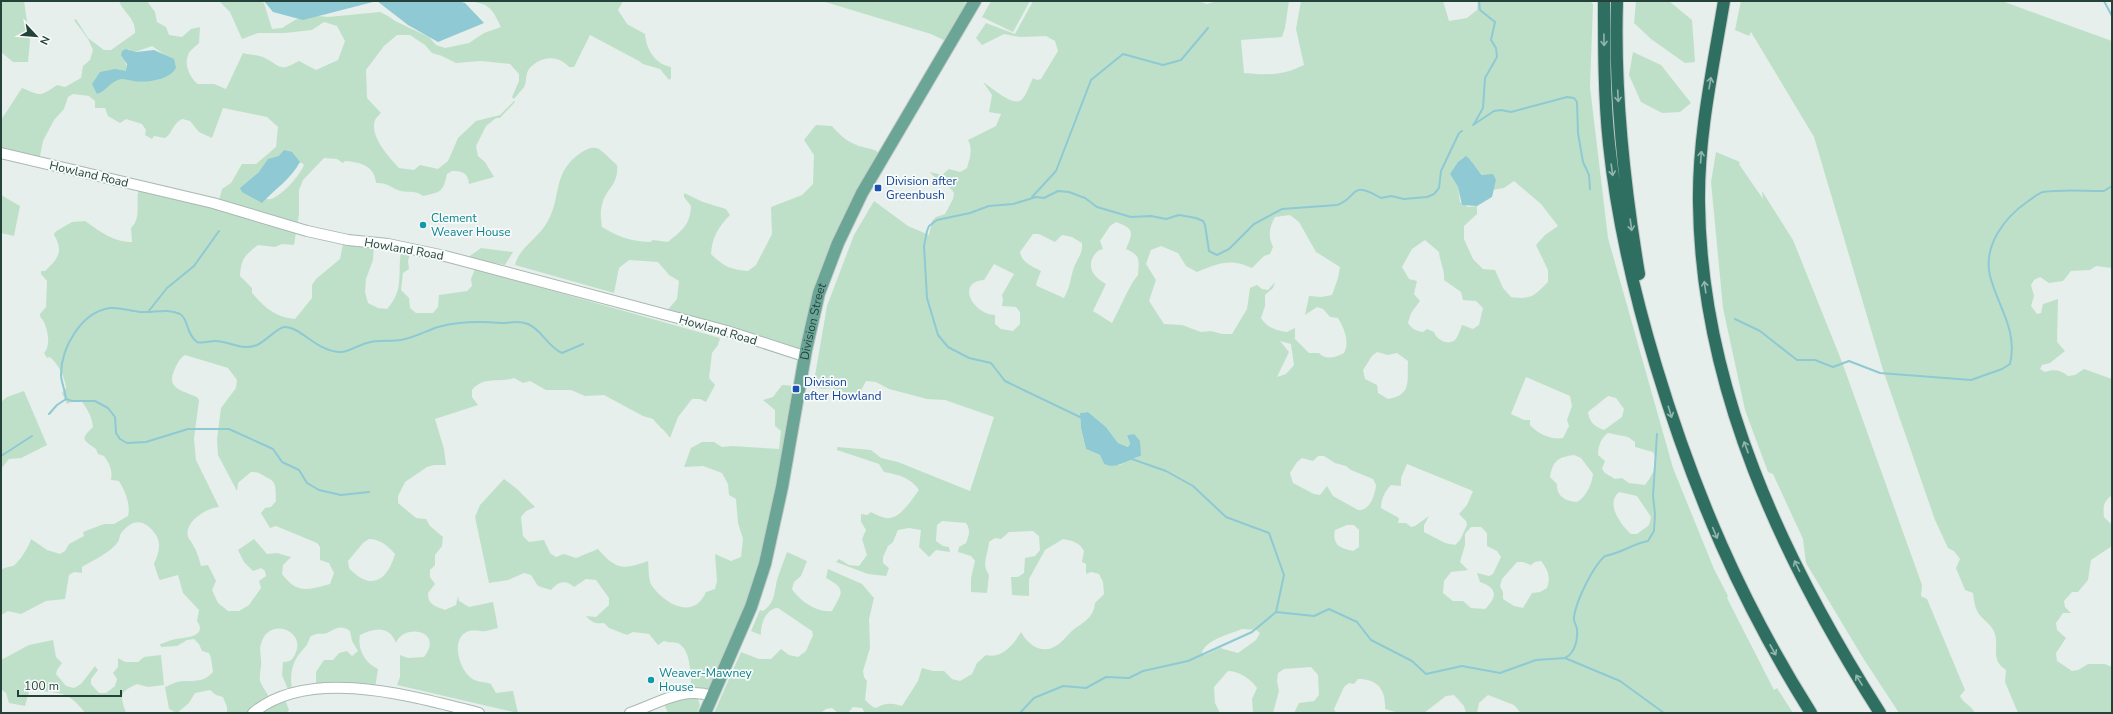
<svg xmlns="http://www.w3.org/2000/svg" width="2113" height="714" viewBox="0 0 2113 714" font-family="'Nunito Sans',sans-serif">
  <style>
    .green { fill: #bfe0c8; fill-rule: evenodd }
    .water { fill: #8ec9d4 }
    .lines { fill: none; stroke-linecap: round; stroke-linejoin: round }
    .stream { stroke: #8ec9d4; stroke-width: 2 }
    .tertiary-casing { stroke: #a8b8b2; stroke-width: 12 }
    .primary-casing { stroke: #c2cac8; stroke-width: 14 }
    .motorway-casing { stroke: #c2cac8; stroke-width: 14 }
    .tertiary { stroke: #fff; stroke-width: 10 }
    .primary { stroke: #6aa596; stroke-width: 12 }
    .motorway { stroke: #2f6f62; stroke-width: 12 }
    .oneway { stroke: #93b5ae }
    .transit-dot { fill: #1a4fb4; stroke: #f7fbf9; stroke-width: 1.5 }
    .culture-dot { fill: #0f9aa8; stroke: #f7fbf9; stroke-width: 1.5 }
    .labels { text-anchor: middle; stroke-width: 3.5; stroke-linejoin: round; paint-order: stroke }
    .street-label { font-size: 12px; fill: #24423a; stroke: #f7fbf9 }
    .transit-label { font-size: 12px; fill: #164399; stroke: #f7fbf9; text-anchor: start }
    .culture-label { font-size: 12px; fill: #0d838f; stroke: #f7fbf9; text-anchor: start }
  </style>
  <rect width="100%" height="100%" fill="#e6efeb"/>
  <path class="green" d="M1,1H24L30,41L28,62H13L1,52Z
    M119,1H147L155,12L157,22L166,27L169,35L182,37L191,29L200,27L199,43C196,46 189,51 188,55C184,65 190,78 198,84H214L226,89L243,53C249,55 261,55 265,58C282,67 279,72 299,61L316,70L338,60L345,41L337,26L324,22L312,30L285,33H258L242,39L230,12L219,1H260L264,3L272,29L282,28L295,20L308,15L328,17L380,12L388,16L395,21L429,37L436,45L445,48L469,43L484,33L501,27C491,6 488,3 465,1H623L618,10L627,24L645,34C646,49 655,64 671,67V78L669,80L660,69L643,64L639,61L590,35L574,67H569C558,54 540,56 529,69C525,75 527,82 524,87C521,91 517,95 514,99L512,97L519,81V74L510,64L481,61L456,63L442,56L432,53L425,45L410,35H397L384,46L366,70L367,98L381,113C379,115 376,118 375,120C369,136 389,157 399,168L414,170L420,165L438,169L448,161L458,138L476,121L500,115L514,101L515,102L500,118H496L486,126L476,146L478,156L485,162L494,177L469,184C468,173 463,171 452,171L447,174C443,193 440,192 423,196C416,190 409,193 401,191C390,188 390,183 376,183C375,166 360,162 345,161L343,163L337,159L324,158L303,180L299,190V214L294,245L282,244L275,247L258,245C245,255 241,259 240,276L252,288V293C265,308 275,317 295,319L312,298V285L316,279L340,259L344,239L374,243L373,260L366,279L365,292L368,303L378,308L387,309C406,288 396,271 402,247L411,249L408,261L409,269L403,273L401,290L409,298L410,308L416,313H433L438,307L439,295L467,291L472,286L471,279L475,269L720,338L718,345L712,353L709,378L715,385L706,402L700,399H692L678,417L670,438C665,430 658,426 653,419L643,416L604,395L585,396L571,390H546L530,381L523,383L514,378C500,383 483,376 472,390V397L478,405L435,419L444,449L446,465H434L427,467L405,482L398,496V503L416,518L426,519L430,526L443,537L442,546L435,555V565L430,570V577L435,584L428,593C428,605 435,606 445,610L456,605L458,596L459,601L469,607L493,602L498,628C494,629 490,630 486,631C479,632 472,628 465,633C451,642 460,669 470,677C477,683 483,681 491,684L496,693L513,691L518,713L397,685L400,677V655L408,658L424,657C445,630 403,623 396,643C389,625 375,628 360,635C357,649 365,663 378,669L375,688L316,685V672L324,660H333L339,653L347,651L352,656L358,651L352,641L350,631C341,625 337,628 329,632C323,636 318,631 310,637C308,645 305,647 300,653C291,664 290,677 292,690L289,692L282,675L283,662C291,662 293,659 296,652C305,630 268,616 261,644C259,649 261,655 261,659C262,666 259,674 260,681C262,686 267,693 269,697L283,694L289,710L287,713H227V707L223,697L216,695L210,690L195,693L189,703L177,713L169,709L165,687C170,685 177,681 183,681C195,681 204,682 213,672L211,658L209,653L202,651L199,644L194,639L187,640L177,646L161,647L160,644C165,643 170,640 176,639C185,637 208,637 197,621L199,610L183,593L178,575L160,580L159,579L154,564C158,555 162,544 156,535C146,520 134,517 122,532C119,535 120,540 117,543C111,552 92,561 82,567V573L74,572L69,575L65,599L46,601L21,614L8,611L1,615V570C6,567 8,567 13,566C18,564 30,545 31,539L47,550L60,554L65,551L69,544L84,536L83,532L104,524H114L128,516C131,505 125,491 119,481L111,480C113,470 109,463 104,456L98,454L96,449C84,440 79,440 93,427C92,417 88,410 82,402L76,400L67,404L62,393L66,388C65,377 59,365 50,357L47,358L44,353C51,346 48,331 44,322C42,318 40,318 40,314L46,307L47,281L41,274V271H45C58,259 64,251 54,235L55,232L72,222L85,221C101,232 113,242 132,242L131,228C142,218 135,201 139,188L219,200L222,189L231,183L242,164H256L276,147L278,127L267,117L223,108L212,138L199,132L190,121L182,119C172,124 173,133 165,138L154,136L152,139L145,135L146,130L142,124L126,119L120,123L108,116L105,108H95V101L89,96L73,94L68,97L64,109L54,120L43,141L39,161L1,153V120L22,88C41,96 40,97 57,85L65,87L81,78L83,66L90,60L93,50L88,39L74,20L76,19L88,38L104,50H111L135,33C136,18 124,14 119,1ZM152,46L172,60L127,68L123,54L128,49L135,52ZM292,161L302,163L304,165C300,175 282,196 271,199C266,200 260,197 256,195C251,192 247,191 244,185L271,162ZM185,355L228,368L237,380L236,388L221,408L217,440L218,455L237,491L238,483L251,472C259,472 260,474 266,477C278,482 275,489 276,501L271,507L265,508L261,513L270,528L276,526L317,543L320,547V560L329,563L334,573L330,584C308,590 297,594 282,574L283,565L291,557L277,553L267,554L254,539L238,550L244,562L253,571L261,568L265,571L266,576L259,581L261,588L249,605L239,611H228L218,603L212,590L216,581L208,565L201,566C199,559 197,551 193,545C192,542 189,540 188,537C184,522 206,508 219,507L196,460L194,439L199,400L197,397C184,391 166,389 174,371C177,364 179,359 185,355ZM369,539C380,539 388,546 395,554C387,582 370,591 349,568L348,561L363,543Z
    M822,1H961L972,6L950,43L931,34Z
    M991,1H1030L1013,32L982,17Z
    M1033,1H1197L1207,4L1217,1H1289L1285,28L1282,37L1241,40L1244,73C1271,75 1280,76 1304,65L1296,29L1301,1H1443L1449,21L1467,18L1477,10L1478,1H1590L1593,4L1590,87L1608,238L1673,468L1714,569L1728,596L1727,598L1774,690L1777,688L1793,713H1521L1514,705L1488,695L1479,703L1477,713H1466L1464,706L1454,695L1446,696L1424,713H1399L1385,709C1386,690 1378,679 1358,679L1354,684L1349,683L1344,687L1334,709L1336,713H1294L1299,703L1314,701L1319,695L1318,675L1311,667L1284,669L1278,673L1277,681L1279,691L1273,713H1253L1252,699L1257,688C1251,679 1239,671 1228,671L1214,687L1215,703L1220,713H865L862,708L853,707L848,713H838L832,708L826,709L821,713H714L741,652L759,659H771L781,649L789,655L798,657L806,651L813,635L812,631L778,608C766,608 760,625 761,635L751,631L760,610L763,611C775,603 774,593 777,580C780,570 784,561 787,552L807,561L801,576L794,582L792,589C800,601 817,613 832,611C842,593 847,589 826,578L828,569L862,584L874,598L869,619L870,648L863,671L864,677L867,681L865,700C880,714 874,705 888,704C892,703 898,705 902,706L918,681L922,668L933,671H944L952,679L960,681L972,674L977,663L986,655C1002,659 1013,645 1021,632C1029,647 1045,656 1060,643C1065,639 1068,634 1073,630C1084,622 1094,617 1095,603L1104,594L1103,582L1099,574L1091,572L1086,574V564L1082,562L1084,551C1079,542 1073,541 1063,539L1045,550L1029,579V596L1012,595L1011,577H1018L1024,573L1025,558L1035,556L1040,550L1039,536L1033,531L1009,532L1001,539L995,538L989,542C988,555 981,564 989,575L987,593L971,592V578L975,561L971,556L958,552L959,547L966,543C969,535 971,530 966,523L942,521L937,525L936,541L943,546L949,547L950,552L936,550L929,557L919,547L921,530L909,528L898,530L893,542L888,546L883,557V563L889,568L886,576L868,574L836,562L839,559L849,565L859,566L867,555L862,539L866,530L861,522V514L867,515L871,512C875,514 881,517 886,518C900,520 912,499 919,490C910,477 899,475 884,472L879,464L837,450V447L871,450L881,458L898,462L970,491L994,417L945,400L927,399L889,389L876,382L866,381L859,394H850L832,388L823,389L813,387L827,306L854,235L874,201L908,226L929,235L932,221L936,217L945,214L953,199L954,193C948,183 936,181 930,172L942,175L949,169L960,172L967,168C970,157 973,150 968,140L996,126L1001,114L989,112L992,95L983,82C991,87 1013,107 1021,100C1026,96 1030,84 1033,78L1037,80L1041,79L1058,51L1055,41L1046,36L1020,37L1004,34L982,45L976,38L986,23L1015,34ZM1471,160C1476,172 1483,176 1495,180L1492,190L1504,188L1514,181L1541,204L1558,226L1545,235L1536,245L1548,270V282C1534,296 1531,300 1511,297L1503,288L1495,270L1483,269L1473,259L1464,239V226L1477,214V206L1468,207L1460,202L1458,187L1450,174ZM1290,215L1299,222L1316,252L1340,267L1338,278L1332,295L1321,297L1309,296L1305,315L1317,307L1323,309L1330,317L1338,318C1344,328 1350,342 1344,353C1336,357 1326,361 1319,353H1309L1295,339V328L1287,332C1276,330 1267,328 1261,318L1265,306V295L1273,288L1275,282L1268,290L1262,289L1257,285L1250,288L1247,309L1232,334H1222L1211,331L1201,332L1182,325L1164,324L1149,301L1156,280L1146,264L1151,250L1161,246L1178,253L1186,266L1197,272C1219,263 1230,258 1252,268L1264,256L1270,254L1273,247C1268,236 1269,228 1275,217ZM1116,222C1135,229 1133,232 1126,249C1141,256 1139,259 1138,275C1129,285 1120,309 1112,323L1093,311L1106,284C1095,278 1087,269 1093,257C1096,252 1098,250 1103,249L1100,241L1110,226ZM1033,234H1039L1055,242L1062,235L1072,237L1082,243C1083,255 1076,260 1073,270C1070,281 1070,287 1064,298L1037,286L1036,284L1041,271C1032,266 1022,263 1020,252ZM1425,240L1439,252C1440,263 1445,270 1444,280L1461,292L1463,300L1476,301L1483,308L1479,325L1473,329L1462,325C1460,330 1458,337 1455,340C1447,346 1436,339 1434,332L1427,329L1423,332C1416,331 1412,329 1408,323L1411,313L1420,301L1414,294L1417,281L1409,279L1402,267L1412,249ZM994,264L1014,274L1002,295L1003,299L1002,306L1016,307L1020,312V324L1013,331L1001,329L995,324V315C972,314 956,282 984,280ZM1280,341L1291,344L1294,365L1286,374L1277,377L1289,352ZM1377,352L1388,355L1397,353L1408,361C1407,381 1412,395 1388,399L1378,393L1377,385L1365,379L1363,370L1372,356ZM1526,377L1570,396L1572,406L1567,420L1569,426L1563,438C1552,440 1538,434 1530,425V420H1524L1511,414ZM1608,396L1616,398L1624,409L1622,417L1604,430C1595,427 1589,422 1588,412ZM1088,412L1106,427L1118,443L1128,447L1130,445L1127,435L1134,434L1141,456L1131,458L1120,465L1104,464L1100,455L1086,449L1081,428L1080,413ZM1608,433L1628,437L1635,442V447L1653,452C1660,463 1652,476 1645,485L1629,483L1622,478L1615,479L1605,473L1602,469L1605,461L1598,455C1598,446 1601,438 1608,433ZM1574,455L1581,458L1593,474C1592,484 1586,497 1577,502C1566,501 1556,496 1557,484L1550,477C1553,461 1558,457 1574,455ZM1318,456H1324L1335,463L1346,466L1351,470L1373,479L1376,485C1375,495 1370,511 1358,510L1333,496L1327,486L1320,495L1314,494L1293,483L1290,473L1297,462L1302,458L1313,461ZM1407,464L1473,491L1467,505L1459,514L1466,521L1467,525L1460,540L1455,545L1445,543L1424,532V525L1429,516L1415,526L1411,527L1406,523H1398L1399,518L1381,508C1381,500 1384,492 1391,485L1401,486V478ZM1619,492L1637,496L1651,517L1649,525L1637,534H1631C1621,525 1605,504 1619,492ZM1347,525H1354L1359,530V547L1353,551C1340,548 1332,545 1335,530ZM1471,527H1481L1487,533V546L1497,551L1501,557L1493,574L1489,576L1477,573L1480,582C1497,588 1498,596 1485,609L1471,608L1463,601H1453L1443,593L1444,581L1451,572L1468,570L1460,562L1465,545V534ZM1541,561C1548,570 1551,577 1547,588L1540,592L1532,593L1523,608L1514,606L1503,599V592L1500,586L1502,579L1517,562H1523L1531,565L1535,562ZM1242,629L1256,630L1260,633L1256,640L1238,653L1220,648L1205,655L1202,653C1205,640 1230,634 1242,629Z
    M1636,1H1669L1692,20L1695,62L1685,63L1651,39L1634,23Z
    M1741,1H2002L2112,41V268L2096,266L2090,270L2071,271L2063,281L2049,283L2040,277L2034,280L2031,285L2034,296L2031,306L2037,314L2041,313L2043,304L2058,299L2057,342L2065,351L2050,363L2042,365L2040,369L2045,372C2054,369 2061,370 2068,376L2075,375L2084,369L2112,379V495C2103,502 2103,507 2104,517L2111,524L2112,546L2091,560L2088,580L2078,592H2072L2064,601L2065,607L2071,613H2063L2056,623L2057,630L2066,638L2056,653L2057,661L2072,671L2078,670L2088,664H2105L2112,667V713H2018L2005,682L2006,670C1990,660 1999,649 1995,634C1992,625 1984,621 1979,614C1975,609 1974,600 1973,593L1965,590L1956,568L1960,559L1954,551L1948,548L1935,520L1883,370L1814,137L1751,32L1749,36L1735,30Z
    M1633,52L1661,65L1691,103L1680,112L1662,113L1641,102L1629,75Z
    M816,125L832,126C840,136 850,144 863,147C871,149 874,149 881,154L850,205L806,352L664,314L677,299L679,281L669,275L658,262L629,260L619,268L614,293L515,265C519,248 537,239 546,224C563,198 550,173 582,152C587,149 593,146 599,149C605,153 611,160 617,165C619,185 606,188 602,205C600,211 601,220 602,227C619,237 630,241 650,242L653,240L668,242C682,230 690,226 691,206L684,197V193L703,202L726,209L730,215C718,227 712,238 711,254C723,266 731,270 748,271L756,265L772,234L771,207L802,195L813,184L814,155L804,140Z
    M1716,152L1740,162L1739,164L1763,199L1762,191L1793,240L1842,362L1922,585L1921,596L1927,599L1965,690L1960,696C1964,704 1971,705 1975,713H1899L1863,658L1806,563L1803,539L1773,474L1768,472L1745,410L1723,308L1711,182Z
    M1,195L20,206L14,236L1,233Z
    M481,248L513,252L505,265L467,258Z
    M782,385L795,386C776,492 760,594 708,690L691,688C691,677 691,647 677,643C673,642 669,643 664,641L658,645L649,634L633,632L627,635L609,628L604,623C596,624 592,623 586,616L596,617L609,605V598L596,580L586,579L574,587C565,579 558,582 551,590L538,586L531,575L524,573L508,580L489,583L475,517L480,505L504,479L517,489L535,507L526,511L521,517L523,536L529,542L544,540L550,553L556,557L564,554L576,558L598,549C616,570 623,570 648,561C649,568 648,580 652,586C666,605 694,620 706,592L715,589L717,581L715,554L731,561L741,557L743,539L738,523L736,499L729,495L728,484L722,473L703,466L684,467L691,448L702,442H714L722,447L732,446L779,449L781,431L775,426V410L763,400L773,397Z
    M24,391L47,445L21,458L9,459L1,469V402L7,397Z
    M53,640L56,657L62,663L57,670L56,674L66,686L74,688L81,684L95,666L98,670L91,679V684L99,693H106L115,686L117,679L113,673L118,667V658L125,662H138L144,657L161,655L164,685L148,687L137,684C119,692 120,695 126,713H85C66,687 57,696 30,688L25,706L9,703L6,693L1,689V660L29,645Z
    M691,697L698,699L700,705L697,713H668L664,704Z"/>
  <path class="water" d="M264,1H458L465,3L484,23L438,42L408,25L377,1L303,20L273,12Z
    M126,49L136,52L154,50L174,59L176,68C169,80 148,83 133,81C129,80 125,79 121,79C110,81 106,92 97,94L92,84L100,72L115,69L126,71L127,64L121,55L122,51Z
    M284,150L292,152L300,162C291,179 275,189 262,203L242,192L240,188L259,172L268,159L279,156Z
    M1466,156C1473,161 1476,169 1482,175L1493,174L1496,180L1492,197L1477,206L1462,205L1458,187L1450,174L1458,162Z
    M1088,412L1106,427L1118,443L1128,447L1130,444L1127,435L1134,434L1140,441L1141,456C1127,459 1118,470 1104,464L1100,455L1086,449L1081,428L1080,413Z"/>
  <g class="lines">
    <path class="stream" d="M2104,1L2112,16
      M1474,124L1483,108L1485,78L1497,57L1496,48L1491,40L1495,22L1480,10L1479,1
      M1473,125L1494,111L1501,110L1511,112L1567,97L1574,98L1577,102L1578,133L1583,162L1589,175L1590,189
      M1032,197L1056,171L1091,80L1123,54L1163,65L1181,60L1208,28
      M148,312L167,288L194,266L219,231
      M1735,319L1760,331L1797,360H1815L1833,367L1849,361L1880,373L1971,380L2002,369L2010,364C2018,330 1998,307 1990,276C1983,246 2004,218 2027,202C2032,199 2038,193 2043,192C2062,189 2084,191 2104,191L2112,186
      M66,399L72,401H95L108,408L115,417L116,433L120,439L127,443L146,442L188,429H229L273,449L282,462L299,470L307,483L319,490L341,495L369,492
      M49,414L57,405L66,399C65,390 61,381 61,375C61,348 81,312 110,308C120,307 130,311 141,312C154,313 167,308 180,314C189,319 185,333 197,342C203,344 209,341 215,341C230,341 240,351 257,345C266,341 277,328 284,327C301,326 317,353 342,352C350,351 359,345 367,343C379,339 389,342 401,340C413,338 426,331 438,327C459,321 479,321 501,323C511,323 518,320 528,324C542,330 547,346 562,353L583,344
      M1082,418L1005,381L991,363L969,358L948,347L938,335L927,298L924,246L927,231L929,226L937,220L970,213L989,206L1013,204L1036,197L1044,198L1058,191L1069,192L1085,198L1097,207L1131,217L1151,216L1166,219L1179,215L1196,218L1203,221L1205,225L1209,251L1217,255L1229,249L1254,224L1282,209L1337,205C1359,198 1348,179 1381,198L1391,196L1404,199L1427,197L1434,194L1439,188L1441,171L1459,133L1462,131
      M1,456L32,436
      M1129,458L1166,471L1193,486L1226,517L1269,533L1284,575L1276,612
      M1565,658C1575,653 1578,640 1577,629C1576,624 1573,621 1574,617C1576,601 1593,566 1605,556C1622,553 1632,544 1648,541L1654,531L1655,514L1653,496L1657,434
      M1020,713L1034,698L1063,686L1086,688L1106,677L1129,678L1143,671L1188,661L1252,632L1276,612L1314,616L1329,609L1357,622L1371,640L1412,661L1426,674L1462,666L1500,673L1536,660L1565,658L1620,681L1664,713"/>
    <g class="tertiary-casing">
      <path id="tertiary" d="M1,153L213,203L307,231L348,240L388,244L445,256L727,331L804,356
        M253,713C310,665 415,697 479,713
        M630,713C657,704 683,686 712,696"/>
    </g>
    <g class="primary-casing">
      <g id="primary">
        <path id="s1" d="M705,713L751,607L765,564L782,487L806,350L819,293L838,243L862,193L975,1"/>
      </g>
    </g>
    <g class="motorway-casing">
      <path id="motorway" d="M1604,1C1604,49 1604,97 1609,144C1617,220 1634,293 1656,366C1694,492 1741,602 1811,713
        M1617,1C1614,93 1624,184 1639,274
        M1724,1C1713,68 1698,135 1699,203C1701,388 1783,560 1880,713"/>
    </g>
    <use href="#tertiary" class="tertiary"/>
    <use href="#primary" class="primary"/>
    <use href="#motorway" class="motorway"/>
  </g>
  <defs><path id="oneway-shaft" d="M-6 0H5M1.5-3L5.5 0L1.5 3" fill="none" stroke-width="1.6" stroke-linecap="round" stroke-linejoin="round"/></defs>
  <g class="oneway">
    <use href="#oneway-shaft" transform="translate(1604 40) rotate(89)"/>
    <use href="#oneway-shaft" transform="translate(1710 83) rotate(-80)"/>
    <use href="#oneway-shaft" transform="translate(1618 96) rotate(87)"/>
    <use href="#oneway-shaft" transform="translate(1701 157) rotate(-86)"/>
    <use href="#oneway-shaft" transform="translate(1612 170) rotate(82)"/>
    <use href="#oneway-shaft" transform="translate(1631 225) rotate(82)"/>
    <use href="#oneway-shaft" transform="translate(1705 287) rotate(-98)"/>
    <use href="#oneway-shaft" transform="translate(1670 412) rotate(73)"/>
    <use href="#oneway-shaft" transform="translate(1746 447) rotate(-110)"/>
    <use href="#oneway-shaft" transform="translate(1715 533) rotate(67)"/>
    <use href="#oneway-shaft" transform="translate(1797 566) rotate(-116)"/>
    <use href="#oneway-shaft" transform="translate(1773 650) rotate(61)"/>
    <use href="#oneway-shaft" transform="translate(1859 680) rotate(-122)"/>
  </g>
  <g class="transit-dot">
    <rect x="874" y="184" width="8" height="8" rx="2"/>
    <rect x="792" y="385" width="8" height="8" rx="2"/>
  </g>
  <g class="culture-dot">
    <circle cx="423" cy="225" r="4"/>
    <circle cx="651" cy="680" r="4"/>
  </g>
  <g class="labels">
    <g class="street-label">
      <text transform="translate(89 174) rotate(13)" y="4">Howland Road</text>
      <text transform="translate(404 249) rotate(10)" y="4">Howland Road</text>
      <text dy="4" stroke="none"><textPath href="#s1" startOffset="408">Division Street</textPath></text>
      <text transform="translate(718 330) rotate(16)" y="4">Howland Road</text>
    </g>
    <g class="transit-label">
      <text x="886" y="185">Division after<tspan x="886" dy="14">Greenbush</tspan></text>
      <text x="804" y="386">Division<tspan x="804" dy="14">after Howland</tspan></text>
    </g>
    <g class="culture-label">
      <text x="431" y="222">Clement<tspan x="431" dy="14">Weaver House</tspan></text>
      <text x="659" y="677">Weaver-Mawney<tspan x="659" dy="14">House</tspan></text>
    </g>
  </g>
  <rect width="2113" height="714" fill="none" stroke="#24423a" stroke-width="4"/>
  <g transform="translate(36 36) rotate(116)" stroke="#f7fbf9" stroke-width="3" paint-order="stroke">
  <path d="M0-3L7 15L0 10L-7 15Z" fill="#24423a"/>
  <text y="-6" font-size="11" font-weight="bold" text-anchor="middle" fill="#24423a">N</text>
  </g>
  <path d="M18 690v6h103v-6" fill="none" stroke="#24423a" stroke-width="2"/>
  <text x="24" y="690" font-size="12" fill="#24423a" stroke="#f7fbf9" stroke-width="3" paint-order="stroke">100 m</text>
</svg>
